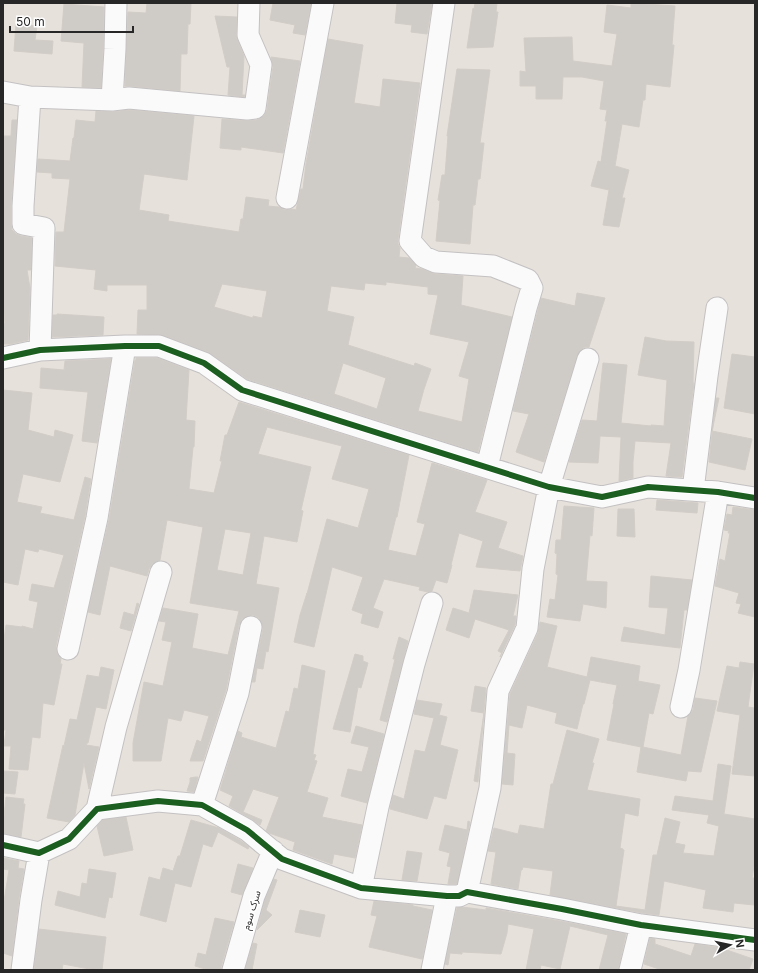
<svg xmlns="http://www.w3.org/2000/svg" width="758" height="973" viewBox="0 0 758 973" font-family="Inter,'Noto Sans Arabic',sans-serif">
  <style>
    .building { fill: #cfcbc6; stroke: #d2cdc7; fill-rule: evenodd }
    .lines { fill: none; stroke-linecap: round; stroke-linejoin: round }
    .minor-casing { stroke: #c3c1c2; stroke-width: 23 }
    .minor { stroke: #fbfafa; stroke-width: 21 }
    .cycleway-casing { stroke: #fff; stroke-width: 8 }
    .cycleway { stroke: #1b5e20; stroke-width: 6 }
    .labels { text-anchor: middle; stroke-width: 3; stroke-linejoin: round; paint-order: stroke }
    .street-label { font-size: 10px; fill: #272727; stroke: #fff }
  </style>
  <rect width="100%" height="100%" fill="#e7e1db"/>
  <path class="building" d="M147,3H191L190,24H188L187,54H181L180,91L130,86H125L128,12L146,13Z
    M273,3H311L305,35L293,33L295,25L270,20Z
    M397,3H432L427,34L411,32L412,25L395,23Z
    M475,3H497L496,12H498L493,47L467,48L473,8L474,9Z
    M631,3L675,6L672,45H674L670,87L646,84L645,100H643L639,127L622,124L615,166L629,170L622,198H625L619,227L603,225L609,190L591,186L598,161L601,162L607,121H605L607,110L600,109L604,81L582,77H563L562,99H536V86H520V71L526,72L524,38L572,37L573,61L612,66L617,34L604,32L607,5L631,8Z
    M64,4L104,7L103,49L101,88L82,87L84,43L61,41Z
    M215,16L237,17L236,35L237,39L244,56L242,95H245L244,97L228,95L230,67H227Z
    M16,24L37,26L35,40L53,41L52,54L14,51Z
    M328,39L363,45L354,103L380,107L383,79L420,83L398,239V244L400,248L399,257L409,258L416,265L415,268L422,269L435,274L463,276L461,305L512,317L478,452L247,379L208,352L163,335L137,334L138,310H147V285H107V291L94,289L96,270L55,266L56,232H64L70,179L52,178V173L37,172L38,159L70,161L73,138H74L76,120L95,122L96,111L113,112L129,110L194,116L187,180L144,174L139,210L169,215L168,221L239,232L241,219H243L246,197L269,200L268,206L279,207L285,210L292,209L296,210L301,189H303L306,164ZM386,282L428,287V294L438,295L430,334L469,342L459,376L469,379L462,422L418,411L424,389L431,369L415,363L414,366L348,345L354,317L327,311L331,286L364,290L365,283L386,285ZM222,284L267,291L262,318L253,316V318L214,307ZM343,363L386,378L377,409L334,394Z
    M271,57L300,61L283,153L241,147V150L220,148L222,119L248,121L257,120L264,116L267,110L273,67Z
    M457,69L490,70L480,143H484L480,179H478L475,205H473L470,244L436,241L440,201L438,200L442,175H445L448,136H447Z
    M12,120H17L11,205V224L12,230L16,234L21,236L32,238L31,270H27L30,288L28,340L10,344H3V324L5,323L3,307V136H11Z
    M577,293L605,298L589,347H585L580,350L577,356L544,462L516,452L529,414L513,411L541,298L575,306Z
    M57,314L104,317L103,335L52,337L53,315H57Z
    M645,337L666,341L694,342L693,383H694L682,477L666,476L671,443L635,441L633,462V478L619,481L621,437L600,436L598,463L569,462L582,420L597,421L603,363L627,365L621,423L651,426V425L664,426L667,380L638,375Z
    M732,354L755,357V414L724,408Z
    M136,358H157L189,370L186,420L195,421L194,447H193L189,489L214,493L222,461H220L225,435H227L239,402L409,455L397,517H396L388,550L416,556L425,524L417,522L432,463L487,480L475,512L507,522L498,548L523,556L520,571L476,567L483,541L459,533L451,565H452L447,583L436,580L432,591L428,592L419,590L420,587L384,579L373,608L383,612L378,628L361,623L363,614L352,610L363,577L332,567L314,647L294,642L300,615L307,593V594L327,519L358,528L369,489L332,479L342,446L267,427L258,454L311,467L301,510L303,511L297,542L264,536L256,584L279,588L268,652L266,651L263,669L257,668L255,682H252L263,629L262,624L259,618L253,615L248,616L242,619L239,625L226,690L203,761H190L197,740L201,742L209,716L184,710L181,721L168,718L161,761H133V743L144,682L163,686L172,642L162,640L166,622L159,621L163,608L198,614L192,648L228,655L239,611L190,603L203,527L167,520L160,560L152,564L149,569L147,576L110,566L100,615L88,612L109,520L135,360H136ZM225,529L251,533L243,575L217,570Z
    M111,359L97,443L82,441L88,392L40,388L41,368L64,370L65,361Z
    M3,390L32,393L28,430L54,437L55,430L73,435L60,482L23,474L17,502L42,507L40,513L74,520L85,477L91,479L85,516L56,646L57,653L61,659L60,664H62L54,705L43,703L40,738L32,737L28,770L9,769L11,746H4L6,730H3V647L6,625L22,627V626L33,629L38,602L29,600L32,584L54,588L64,555L39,549L38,552L25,549L18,585L3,582Z
    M716,398H719L712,431L752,439L745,470L709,462Z
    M657,500L698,503L697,513L656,510Z
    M564,506L594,508L592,536L590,535L586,581L607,582L606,608L583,604L580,621L547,617L550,599L555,600L558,575L556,574L557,554L555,553L556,540H561Z
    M733,507L755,510V617L738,613L741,604L736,603L739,593L715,586L720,559L725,561L730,533H728L729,531L724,530L727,514L732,515Z
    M618,509H634L635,537L617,536Z
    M651,576L692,580L687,610H684L680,648L621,641L624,627L665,635L668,608L649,607Z
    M474,590L518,595L513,616H516L515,625L500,657L502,653L498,651L509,630L475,619L469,638L446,630L453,608L469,613Z
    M137,603L139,604L131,631L120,628L124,612L134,615Z
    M540,622L557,626L547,667L587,677L591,657L640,666L638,681L660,685L653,714L649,713L643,747L681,755L688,716L690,715L693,710L695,698L717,701L701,772L688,771L686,781L637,772L641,747L607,740L614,704H613L617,685L590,680L584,704H583L577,729L555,723L557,713L527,705L522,728L509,725L507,753L515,754L513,785L502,784L510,694L538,633Z
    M399,637L408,641L387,722L380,720L395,659H393Z
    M355,654L363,656V661L368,663L361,688L358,687L350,732L333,729Z
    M740,662L754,664L748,707L755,708V776L732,774L740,715L717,711L727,666L739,668Z
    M302,665L325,671L313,754L316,755L314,760L317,761L307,792L328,798L322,817L362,825L355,858L334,854L332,864L293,850L295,842L269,833L266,831L279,797L253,789L243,812L262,820L260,825L253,820L229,806L233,796L220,790L238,731L242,733L241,737L276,748L286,711L289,712L294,688L298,689Z
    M101,667L114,670L106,709L96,707L88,743H87L86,745L99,747L89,789L84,763L75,815L69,822L47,818L63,745L64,746L70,719L77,720L87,675L99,677Z
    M475,686L486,688L478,782L474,781L484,713L471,711Z
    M417,700L442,704L439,715L447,717L440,745L458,750L446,799L434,796L427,819L390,809L393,795L404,799L415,750L425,752L434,718L414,714Z
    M356,726L384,734L367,803L341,796L348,769L362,772L369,747L351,743Z
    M567,730L599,739L592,763H594L587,790L640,799L638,816L625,813L620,848L623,849V850H624L616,906L645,910L653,855H657L665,818L680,822L675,843L685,845L683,853L714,856L719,826L707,823L709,815L672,810L675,796L713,801L718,764L731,766L724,814L755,819V860L752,878H755L754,905L734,903L733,912L703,908L706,890L664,881L659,915L643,913L550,895L553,871L523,867L522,870H521L518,889L491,884L496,852L488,851L494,828L518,834L520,825L544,829L551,784H553Z
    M3,771L18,772L15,794L3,793Z
    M195,777H198L194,792L187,791L190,782V778Z
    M6,797L24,799L23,804H25L21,837L3,833V826Z
    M126,817L133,850L104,856L97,826L103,820Z
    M191,820L219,828L240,840L249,847L248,849L218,832L212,847L203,844L191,887L175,883L166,922L140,915L149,877L160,880L163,868L173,871L178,856H180Z
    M468,821L470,822L457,884H448L451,867L447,866L450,853L439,850L445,825L467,830Z
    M407,851L422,853L417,881L402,880Z
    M4,858L19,861L18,868L24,869L19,898L12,956L3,953V900L4,901L9,870L3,869Z
    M238,864L253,868L242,895L231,892Z
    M89,869L116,873L112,898L109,897L105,918L55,905L58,891L80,897L82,883L87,884Z
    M274,879L277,880L266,910L272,915L257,930L265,900Z
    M374,901L413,905V906L432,910L422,959L369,947L377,916L371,915Z
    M462,907L486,910V908L560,921L626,934L618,970H599L608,935L570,926L560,969L541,965L540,970H526L534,929L508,924L507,933L501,954L462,952V954L450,953L448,965L445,964L457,908Z
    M300,910L325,915L320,937L295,932Z
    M215,918L234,922L221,967V970H209L195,966L198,953L206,955Z
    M39,929L106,937L102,970H95L63,964L62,970H44L34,969Z
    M650,938L655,939V944L691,956L695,944L721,948L753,959L749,970H662L644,964Z
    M253,943L257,944L252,970H245Z"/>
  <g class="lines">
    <g class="minor-casing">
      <path id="minor" d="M444,3L410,241L424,257L436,262L493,266L528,280L532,288L526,308L487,467
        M3,92L30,97L112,100L129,98L247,109L255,108L261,65L248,35L249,3
        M30,97L23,206V224L44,228L40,350
        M112,100L115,49L116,3
        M287,198L323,3
        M3,358L40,350L125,346H159L204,363L242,390L549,487L602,497L648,487L718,492L755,498
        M693,490L707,376L717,308
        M68,649L97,518L125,346
        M681,707L689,670L718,492
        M202,805L238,693L251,627
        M97,809L116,727L161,572
        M3,845L39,853L69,839L97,809L158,801L202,805L247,830L282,859L361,888L447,896H459L467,892L562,909L641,925L755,940
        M361,888L378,807L414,664L432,603
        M467,892L490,788L498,691L527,628L533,569L549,487L588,359
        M22,970L31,900L39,853
        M233,970L254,896L273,851
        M432,970L447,896
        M630,970L641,925"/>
    </g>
    <use href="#minor" class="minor"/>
    <g class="cycleway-casing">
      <path id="cycleway" d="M3,358L40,350L125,346H159L204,363L242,390L549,487L602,497L648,487L718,492L755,498
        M3,845L39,853L69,839L97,809L158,801L202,805L247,830L282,859L361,888L447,896H459L467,892L562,909L641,925L755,940"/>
    </g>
    <use href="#cycleway" class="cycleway"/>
  </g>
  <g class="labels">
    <g class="street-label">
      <text transform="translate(251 910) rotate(-73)" y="4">سرک سوم</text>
    </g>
  </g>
  <rect width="758" height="973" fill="none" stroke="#272727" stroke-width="8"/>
  <g transform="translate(730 945) rotate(81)" stroke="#ffffff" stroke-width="3" paint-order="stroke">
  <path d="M0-3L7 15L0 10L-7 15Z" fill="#272727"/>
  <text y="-6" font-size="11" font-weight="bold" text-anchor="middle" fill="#272727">N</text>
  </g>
  <path d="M10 26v6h123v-6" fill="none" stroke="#272727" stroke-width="2"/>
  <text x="16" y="26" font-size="12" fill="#272727" stroke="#ffffff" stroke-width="3" paint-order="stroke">50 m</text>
</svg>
